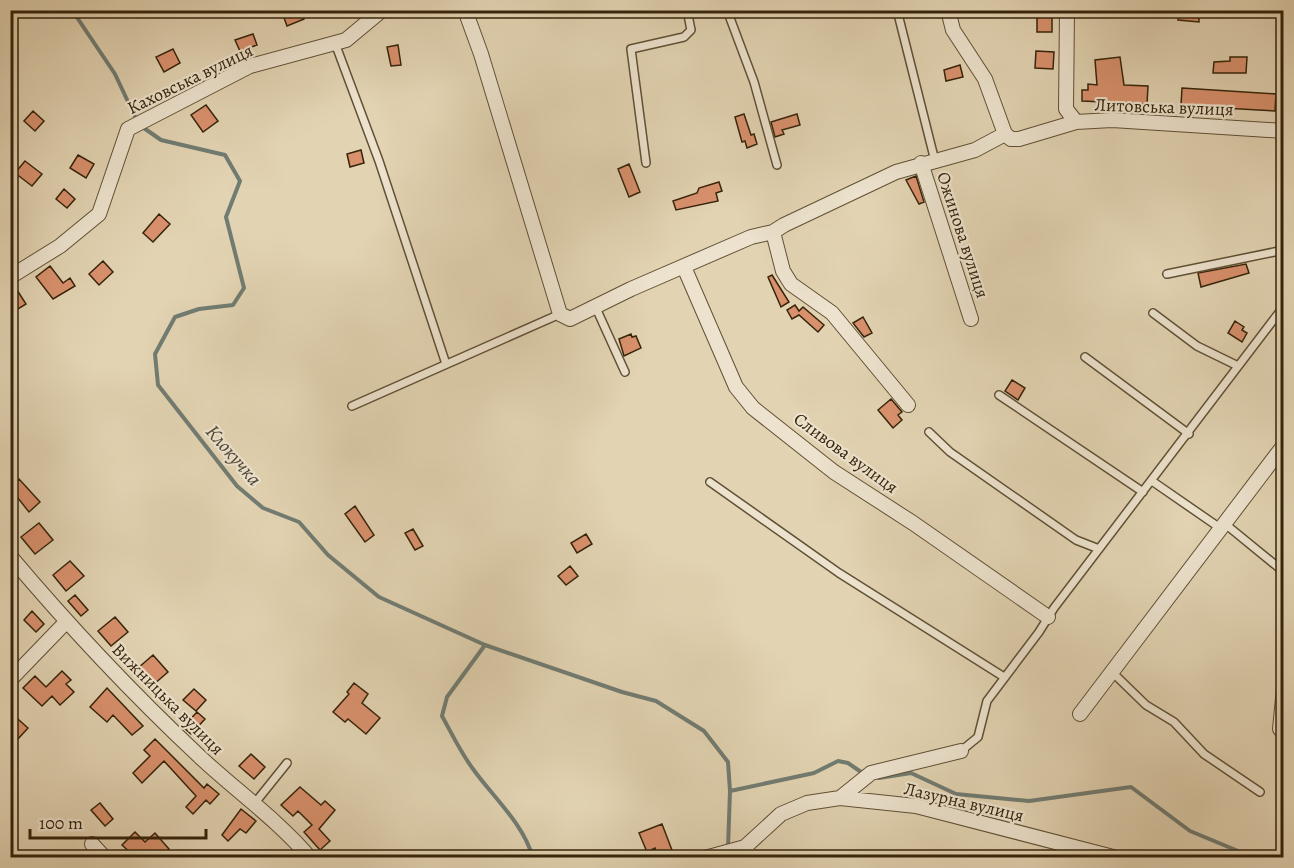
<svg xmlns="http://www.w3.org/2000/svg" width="1294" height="868" viewBox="0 0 1294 868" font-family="Alegreya,serif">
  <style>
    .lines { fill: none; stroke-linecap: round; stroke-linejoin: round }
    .stream { stroke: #717c72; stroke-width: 4 }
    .building { fill: #d9916d; stroke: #35240b; stroke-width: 1.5 }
    .lane-casing { stroke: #605035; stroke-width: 10 }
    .street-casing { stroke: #605035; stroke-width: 16 }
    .lane { stroke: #ece2cd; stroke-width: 7 }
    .street { stroke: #ece2cd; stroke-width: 14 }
    .labels { text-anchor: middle; stroke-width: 4.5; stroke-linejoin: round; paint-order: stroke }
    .street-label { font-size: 18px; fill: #35240b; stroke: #ece2cd }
    .water-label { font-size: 20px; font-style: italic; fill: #4e4836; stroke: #ece2cd }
  </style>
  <rect width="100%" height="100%" fill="#e2d3b2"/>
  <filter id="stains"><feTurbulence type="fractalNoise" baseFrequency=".00333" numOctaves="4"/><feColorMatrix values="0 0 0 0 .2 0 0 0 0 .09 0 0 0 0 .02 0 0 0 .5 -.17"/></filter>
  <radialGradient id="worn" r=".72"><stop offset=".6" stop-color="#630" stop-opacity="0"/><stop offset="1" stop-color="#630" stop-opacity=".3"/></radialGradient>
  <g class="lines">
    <path class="stream" d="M72,10L115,74L137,121
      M141,126L161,140L225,155L240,181L226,217L244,288L233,305L199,309L175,317L155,354L158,385L237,486L263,508L299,522L328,555L379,597L485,645L622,692L656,701L704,731L728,762L730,791L728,848
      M485,645L447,697L442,716C452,734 461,753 473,769C493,797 523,823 533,858
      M879,778L911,773L956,794L1029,801L1131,787L1190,831L1255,858
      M730,791L814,773L838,761L848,763L864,774"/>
  </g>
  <path class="building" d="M295,10H301L304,19L287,26L283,15Z
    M1179,10H1199V22L1178,20Z
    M1037,17H1052V32H1037Z
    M253,34L257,45L240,51L235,40Z
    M398,45L401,65L391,66L387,47Z
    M173,49L180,63L164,72L156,57Z
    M1036,51L1054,52L1053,69L1035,68Z
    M1120,57L1124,85L1148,86L1147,104L1082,101V90H1088V84L1097,85L1095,60Z
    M1230,57H1247L1246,73H1213L1214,62L1230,61Z
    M960,65L963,77L946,81L944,70Z
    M1182,88L1276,94L1275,111L1223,108V112L1213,111L1214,108L1181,105Z
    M206,105L218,121L203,132L191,115Z
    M33,111L44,121L35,131L24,121Z
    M744,114L751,135L754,134L757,144L747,148L745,141L742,142L735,117Z
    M797,114L800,125L782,130L784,134L775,137L771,122Z
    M361,150L364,163L350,167L347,154Z
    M78,155L94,164L86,178L70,168Z
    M25,161L42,174L32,186L15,173Z
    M629,164L640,192L629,197L618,169Z
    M916,176L924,202L919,204L906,180Z
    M719,182L722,191L716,193L718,201L676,210L673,201L697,193L699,188Z
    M64,189L75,199L67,208L56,199Z
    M159,214L170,224L153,242L143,233Z
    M103,261L113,272L99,285L89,274Z
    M1246,264L1249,273L1201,287L1198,273Z
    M50,266L63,283L70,278L75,286L53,299L36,277Z
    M772,275L789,302L781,307L768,277Z
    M17,290L26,304L10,314V294Z
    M795,305L799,311L803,307L824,325L818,332L799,315L792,319L787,310Z
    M863,317L872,333L864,337L853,323Z
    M1235,321L1244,327L1242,330L1247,333L1242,342L1228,333Z
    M631,334L632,337L636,336L641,348L624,356L619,339Z
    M1012,380L1025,388L1018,400L1005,391Z
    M891,399L902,412L898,415L902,420L893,428L878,410Z
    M19,479L40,502L29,512L10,488Z
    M355,506L374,535L365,542L345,514Z
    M39,523L53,540L35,554L21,537Z
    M413,529L423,546L415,550L405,533Z
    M586,534L592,544L577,553L571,543Z
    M70,561L84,576L66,591L53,575Z
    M570,566L578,576L566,585L558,576Z
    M75,595L88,610L81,616L68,601Z
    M32,611L44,624L36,632L24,620Z
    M115,617L128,632L111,646L98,631Z
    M153,655L168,672L153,685L138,668Z
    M62,671L71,680L66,684L74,692L60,705L52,696L42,706L23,688L35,676L46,687Z
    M354,683L368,694L362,703L380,718L366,734L348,719L345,722L333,712L349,694L347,692Z
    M107,688L143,726L132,735L113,715L107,722L90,707Z
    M194,689L206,700L196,711L183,700Z
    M10,712L28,728L17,740L10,735Z
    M197,712L205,719L191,734L183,727Z
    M155,739L204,788L207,784L219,794L210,804L206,800L193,814L186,807L196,796L164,761L142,783L133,773L150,756L144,750Z
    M251,754L265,767L254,779L239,766Z
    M300,787L321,805L325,801L335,810L319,829L330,841L320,850L304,832L312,825L298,811L293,816L281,805Z
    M100,803L113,819L105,826L91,810Z
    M241,809L256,821L246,833L240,829L228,841L222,835Z
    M662,824L675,858H659L655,848L647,852L639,833Z
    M135,832L145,842L155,833L169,849L160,858H136L122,845Z"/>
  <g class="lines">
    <g class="lane-casing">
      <path id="lane" d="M727,10L754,82L777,165
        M897,10L935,161
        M335,43L379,161L446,364
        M646,163L631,49L684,37L691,30L687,10
        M1167,274L1284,250
        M596,308L625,372
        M1153,313L1197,346L1238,366
        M1085,357L1189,434
        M999,395L1143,492
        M352,406L560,314
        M929,432L950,452L1076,540L1099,549
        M1152,481L1220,528
        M710,482L839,573L1004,677
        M1224,523L1284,572
        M1112,672L1146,705L1174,722L1204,754L1260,792
        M961,751L978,737L987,701L1039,632L1054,608L1284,306
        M254,804L287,763"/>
    </g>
    <g class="street-casing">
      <path id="street" d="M465,10L481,54L560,314L570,319L631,289L751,237L773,232L784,225L896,172L975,150L1005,134
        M948,10L953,30L985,79L1005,134L1011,139H1019L1076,122L1112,120L1284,131
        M1067,10L1066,109L1076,122
        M921,163L971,319
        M773,232L783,271L791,284L832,313L908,405
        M684,267L736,387L753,408L834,472L913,523L1048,617
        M10,277L60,246L99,214L128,129L250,66L346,40L382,10
        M10,556C69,626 132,693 199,756C235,790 278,820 310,858
        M10,680L66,622
        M1284,688L1280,729L1284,734
        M1080,714L1284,445
        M840,798L871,773L961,751
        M92,844L105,858
        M745,847L781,814L807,803L840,798L916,806L1117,858
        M705,858L745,847L752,858"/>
    </g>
    <use href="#lane" class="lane"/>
    <use href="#street" class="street"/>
  </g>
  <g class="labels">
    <g class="street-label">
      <text transform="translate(190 79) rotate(-26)" y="6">Каховська вулиця</text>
      <text transform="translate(1164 107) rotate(2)" y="6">Литовська вулиця</text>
      <text transform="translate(963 235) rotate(72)" y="6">Ожинова вулиця</text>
      <text transform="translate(846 453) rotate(36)" y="6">Сливова вулиця</text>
      <text transform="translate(168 699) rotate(45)" y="6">Вижницька вулиця</text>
      <text transform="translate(964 802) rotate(13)" y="6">Лазурна вулиця</text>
    </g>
    <g class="water-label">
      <text transform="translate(234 455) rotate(49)" y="7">Клокучка</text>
    </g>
  </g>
  <rect width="1294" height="868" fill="none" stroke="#e2d3b2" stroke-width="36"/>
  <rect x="12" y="12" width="1270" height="844" fill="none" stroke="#35240b" stroke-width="3"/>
  <rect x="18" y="18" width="1258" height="832" fill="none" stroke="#35240b" stroke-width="1.5"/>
  <path d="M30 829v9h176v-9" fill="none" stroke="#35240b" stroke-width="3"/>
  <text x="39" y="829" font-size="18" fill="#35240b" stroke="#ece2cd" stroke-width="4.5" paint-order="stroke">100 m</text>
  <rect width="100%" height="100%" filter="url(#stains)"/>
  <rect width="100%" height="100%" fill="url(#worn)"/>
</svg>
